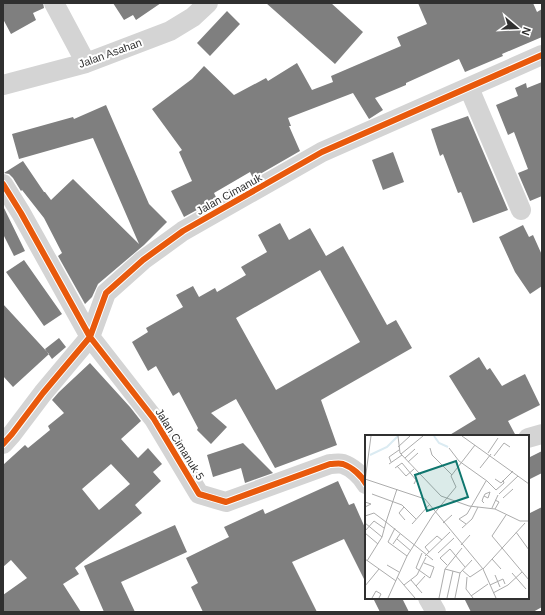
<svg xmlns="http://www.w3.org/2000/svg" width="545" height="615" viewBox="0 0 545 615" font-family="Arial,sans-serif">
  <style>
    .building { fill: #7f7f7f; fill-rule: evenodd }
    .lines { fill: none; stroke-linecap: round; stroke-linejoin: round }
    .minor { stroke: #d4d4d4; stroke-width: 20 }
    .cycleway-casing { stroke: #fff; stroke-width: 8 }
    .cycleway { stroke: #e8590c; stroke-width: 6 }
    .labels { text-anchor: middle; stroke-width: 4; stroke-linejoin: round; paint-order: stroke }
    .street-label { font-size: 11px; fill: #303030; stroke: #fff }
    .inset-river { fill: none; stroke: #dbebf2; stroke-width: 2 }
    .inset-road { fill: none; stroke: #acacac; stroke-width: 1 }
    .view { fill: #0f766e; fill-opacity: 0.15; stroke: #0f766e; stroke-width: 2 }
    .inset-edge { fill: none; stroke: #303030; stroke-width: 2 }
  </style>
  <rect width="100%" height="100%" fill="#fff"/>
  <path class="building" d="M3,3H43L44,8L33,13L36,20L11,34L3,19Z
    M113,3H161L136,20L133,15L124,20Z
    M266,3H331L363,32L335,64Z
    M418,3H533L537,12L542,9V37L502,54L503,56L465,72L459,59L406,83V85L375,98L383,110L369,119L353,93L288,118L291,126H289L300,151L253,178L250,172L214,193L217,199L184,217L171,191L192,181L179,152L182,150L152,109L192,79L204,66L234,95L266,78L268,81L297,63L312,90L333,82L331,76L401,46L397,37L427,24Z
    M227,11L240,24L210,56L197,43Z
    M542,82V196L530,201L518,173L528,169L514,132L508,135L496,105L518,96L515,88L526,83L527,88Z
    M106,105L149,204L167,222L144,245L98,284L92,297L85,304L58,256L62,253L44,218L22,190L21,191L13,178L9,174L4,173L23,161L44,192H45L51,200L73,179L139,244L93,138L19,159L12,134L73,117L74,119Z
    M468,116L508,210L473,223L461,192L458,193L443,154L440,156L431,129Z
    M393,152L404,182L383,190L372,160Z
    M3,206L25,251L14,256L3,234Z
    M280,223L289,240L310,228L326,256L343,246L387,325L396,320L412,348L321,400L337,445L275,468L236,399L211,413L227,427L211,444L197,430L198,428L179,392L173,396L156,366L148,371L132,342L148,332L146,328L183,307L176,295L193,286L199,297L215,288L217,292L246,275L241,267L267,252L258,235ZM320,270L360,342L276,390L236,318Z
    M523,225L529,237L533,235L542,255V286L530,294L515,272L499,237Z
    M24,260L62,314L44,326L6,272Z
    M3,304L49,354L13,387L3,376Z
    M59,338L66,347L52,359L45,349Z
    M479,357L487,370L490,368L502,386L525,374L540,405L508,421L516,436H448L476,419L449,376Z
    M90,363L130,407L141,421L121,439L138,458L148,448L162,464L153,472L161,481L135,505L142,513L75,568L79,574L63,584L81,612H3V595L27,578L11,560L3,567V465L25,445L28,448L50,430L48,426L64,413L52,400L59,392ZM111,464L130,484L99,510L82,489Z
    M243,443L273,473L245,483L241,468L213,477L207,455Z
    M542,451V473L528,480V458Z
    M338,481L349,505L354,503L366,530V583L344,539L292,562L317,612H203L191,587L198,583L186,558L229,537L224,527L263,509L265,514Z
    M542,507V607L533,612H471L464,598H528V514Z
    M175,525L187,552L121,582L135,612H104L84,566Z
    M373,598H402L409,612H380Z"/>
  <g class="lines">
    <path class="minor" d="M54,3L86,63
      M3,85L86,63L170,31L193,17L208,3
      M469,88L521,210
      M3,184L21,213L90,337L154,419L199,494L226,502L330,464C334,464 339,463 343,464C352,467 362,476 366,484
      M528,438L542,434
      M3,444L12,434L43,393L90,337L106,293L143,260L183,231L322,152L542,55
      M428,598L436,612"/>
    <g class="cycleway-casing">
      <path id="cycleway" d="M3,184L21,213L90,337L154,419L199,494L226,502L330,464C334,464 339,463 343,464C352,467 362,476 366,484
        M3,444L12,434L43,393L90,337L106,293L143,260L183,231L322,152L542,55"/>
    </g>
    <use href="#cycleway" class="cycleway"/>
  </g>
  <g class="labels">
    <g class="street-label">
      <text transform="translate(110 53) rotate(-20)" y="4">Jalan Asahan</text>
      <text transform="translate(229 194) rotate(-29)" y="4">Jalan Cimanuk</text>
      <text transform="translate(180 444) rotate(58)" y="4">Jalan Cimanuk 5</text>
    </g>
  </g>
  <g transform="translate(365 435)">
    <rect width="164" height="164" fill="#fff"/>
    <path class="inset-river" d="M69,1L74,8L83,12M5,20L22,12L33,1"/>
    <path class="inset-road" d="M33,1L35,18L76,61L104,71L130,74L155,86H164M97,1L164,49M33,12L45,1M65,13L67,20L87,40M84,13L94,26L122,46L131,55L139,48L138,45M123,18L133,3M36,19L58,1M129,21L139,8L145,12M40,23L50,14M26,27L24,22L34,15M43,27L53,18M24,29L37,20M32,31L41,41L49,34M30,33L37,28L51,45L49,49M115,33L126,19M0,44L60,64L118,134L131,163M130,44L136,48L148,36M0,46L6,1M32,54L21,87L68,125M7,59L37,70L51,84M134,59L153,41M138,63L148,54M130,65L134,67L130,74M0,67L6,69L0,72M119,68L117,66L118,63L120,59L125,57L123,63L119,61M39,72L34,78L40,85M127,73L133,60M141,80L127,101L164,145M0,81L9,78L21,87L17,102L2,126M0,88L17,102M78,88L87,80M47,89L65,69M101,89L94,84L102,79L121,46M30,93L23,107L42,121M97,93L107,84L113,72M0,96L9,86L19,93M151,97L164,115M0,98L13,109M32,104L46,116M28,109L35,99M96,110L105,100M64,117L60,112L72,101L77,105M57,118L51,133L65,143L69,132L59,128M73,118L89,103M60,121L85,97M0,124L31,146M127,124L136,134M22,130L34,137M82,130L75,123L85,114L100,132M80,134L95,138L107,125M118,134L160,88M97,135L105,142L117,134M147,138L161,154M130,140L135,152M32,142L50,163M102,142L101,154L108,163M46,145L57,158M39,150L52,140L61,122M125,150L138,144L140,149M0,151L14,134M51,151L60,141M128,158L143,150L157,137M106,161L123,149M7,163L11,156L16,159L14,163M23,163L42,121L68,80L91,52L86,41L110,10M74,163L80,134L97,113M82,163L88,136M90,163L95,138"/>
    <path class="view" d="M91,26L103,62L62,76L50,40Z"/>
    <rect width="164" height="164" class="inset-edge"/>
  </g>
  <rect width="545" height="615" fill="none" stroke="#303030" stroke-width="8"/>
  <g transform="translate(517 28) rotate(109)" stroke="#ffffff" stroke-width="3" paint-order="stroke">
  <path d="M0-3L7 15L0 10L-7 15Z" fill="#303030"/>
  <text y="-6" font-size="11" font-weight="bold" text-anchor="middle" fill="#303030">N</text>
  </g>
</svg>
